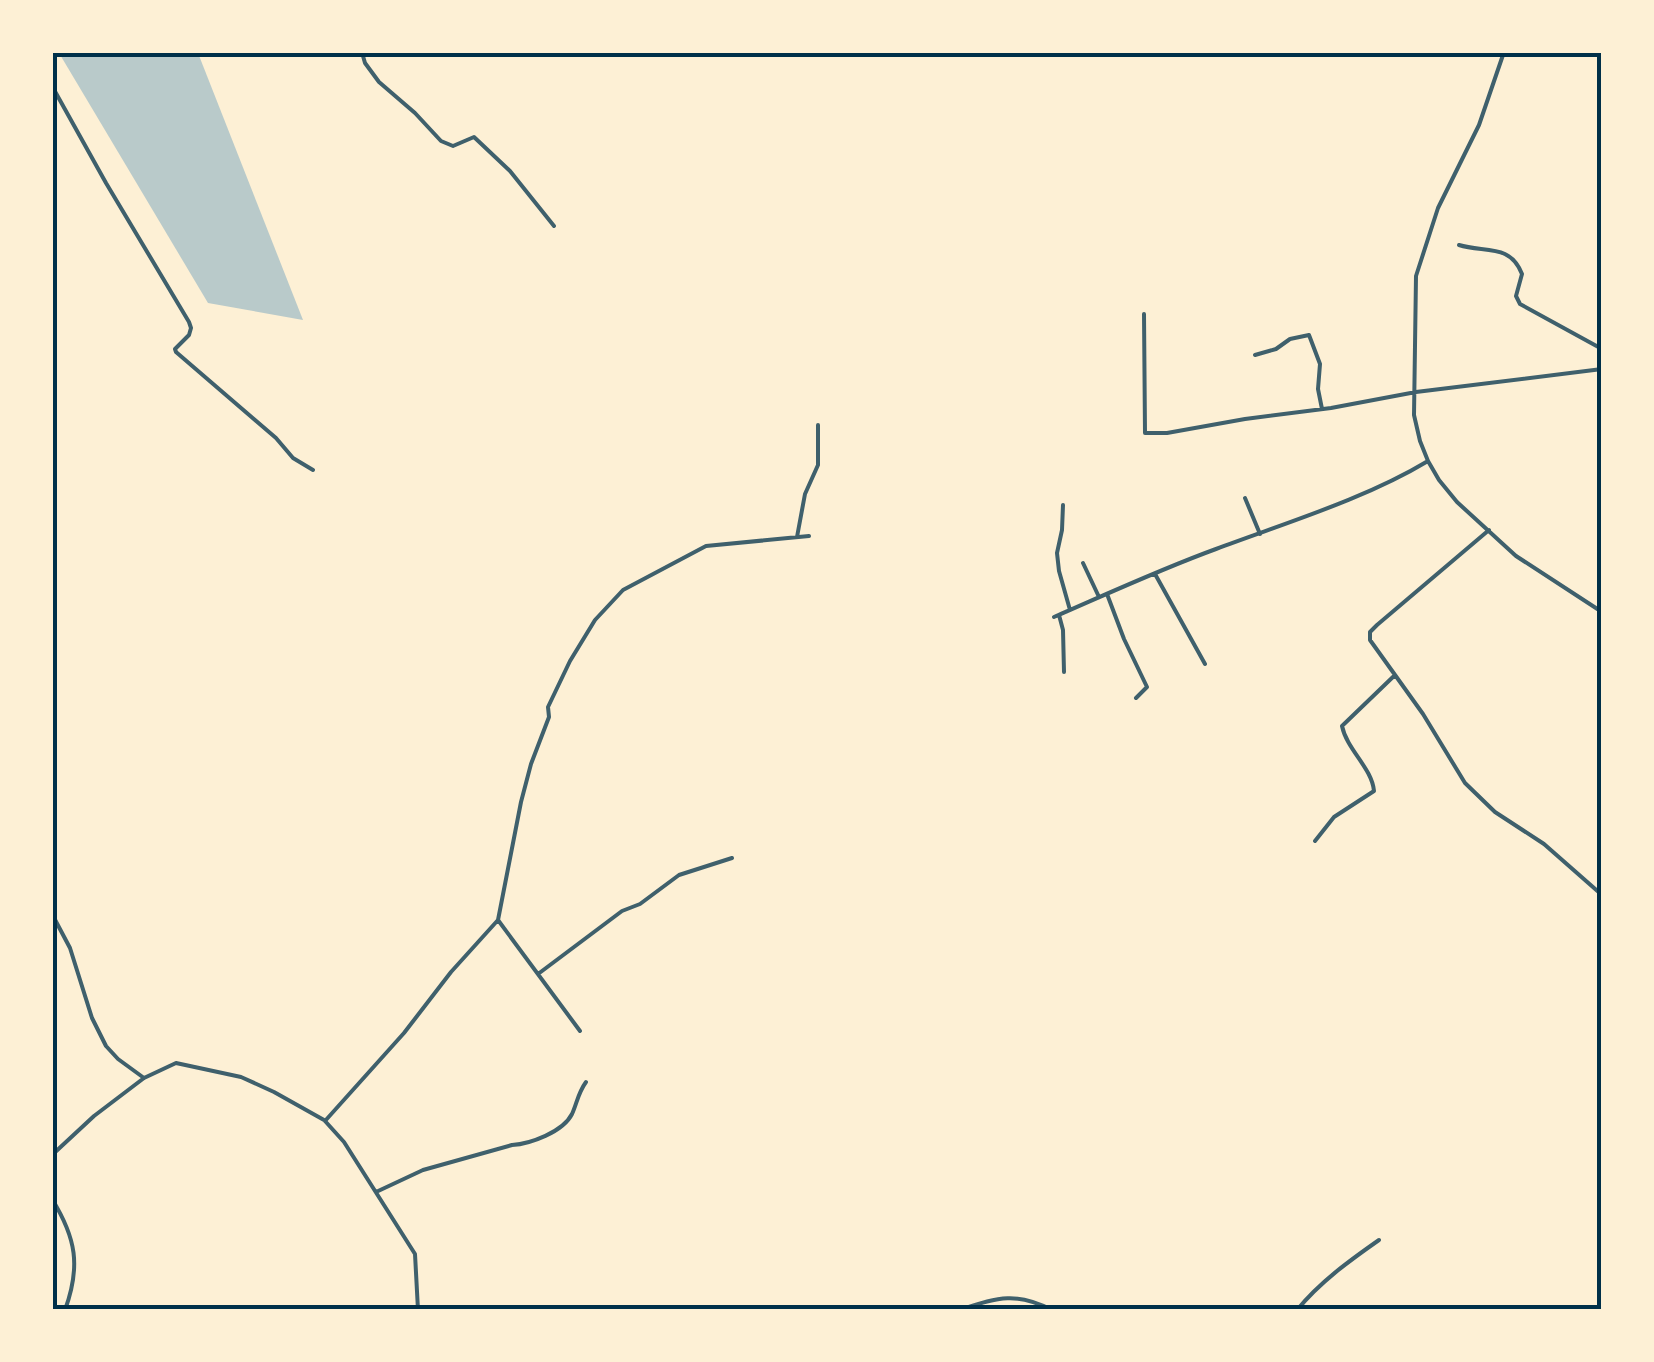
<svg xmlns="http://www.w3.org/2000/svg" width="1654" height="1362" viewBox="0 0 1654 1362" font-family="'Archivo Narrow',sans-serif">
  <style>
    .green { fill: #b9caca }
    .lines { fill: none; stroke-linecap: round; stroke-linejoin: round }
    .minor { stroke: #3f606c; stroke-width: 4 }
    .neatline { fill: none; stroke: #003049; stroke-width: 4 }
  </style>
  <rect width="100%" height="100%" fill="#fdf0d5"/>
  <path class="green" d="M59,53H198L303,320L208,303Z"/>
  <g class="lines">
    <path class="minor" d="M368,52L363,56L365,63L379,82L415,113L441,141L453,146L474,137L510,171L554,226
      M1504,52L1479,125L1438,208L1416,276L1414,415L1420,441L1428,461L1439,480L1457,502L1516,556L1602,612
      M52,86L106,183L189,322L191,328L189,335L175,349L176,352L276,438L293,458L313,470
      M1459,245C1484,253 1510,243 1522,274L1516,296L1520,304L1602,349
      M1144,314L1145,433H1167L1245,419L1331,408L1416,392L1602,369
      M1255,355L1276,349L1290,339L1309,335L1320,364L1318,389L1322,409
      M1245,498L1260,534
      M1063,505L1062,530L1057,553L1059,571L1070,610
      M1489,530L1377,625L1370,632V640L1423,714L1465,783L1495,812L1544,844L1602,895
      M797,537L805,494L818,465V425
      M1083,563L1099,597
      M1155,574L1205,664
      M1107,594L1124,639L1147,687L1136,698
      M1059,615L1063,630L1064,672
      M1054,617C1107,594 1161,569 1216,549C1285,523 1365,499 1428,461
      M1315,841L1334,817L1374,791C1372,768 1347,750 1342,726L1395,675
      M52,914L70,948L92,1018L106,1046L118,1059L144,1078
      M498,920L580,1031
      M538,974L622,911L640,904L679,875L732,858
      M52,1155L94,1116L144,1078L176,1063L241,1077L274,1092L324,1120
      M376,1192L423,1170L512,1145C530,1144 563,1132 572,1114C577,1103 578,1093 586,1082
      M52,1199C76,1238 81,1266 65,1310
      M418,1310L415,1254L344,1142L325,1121L404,1033L451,972L498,920L521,802L531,764L549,717L548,707L570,661L595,620L623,590L706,546L809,536
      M959,1310C997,1298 1015,1291 1052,1310
      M1297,1310C1320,1282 1349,1261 1379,1240"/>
  </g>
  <rect width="1654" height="1362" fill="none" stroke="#fdf0d5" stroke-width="110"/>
  <rect x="55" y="55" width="1544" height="1252" class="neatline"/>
</svg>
